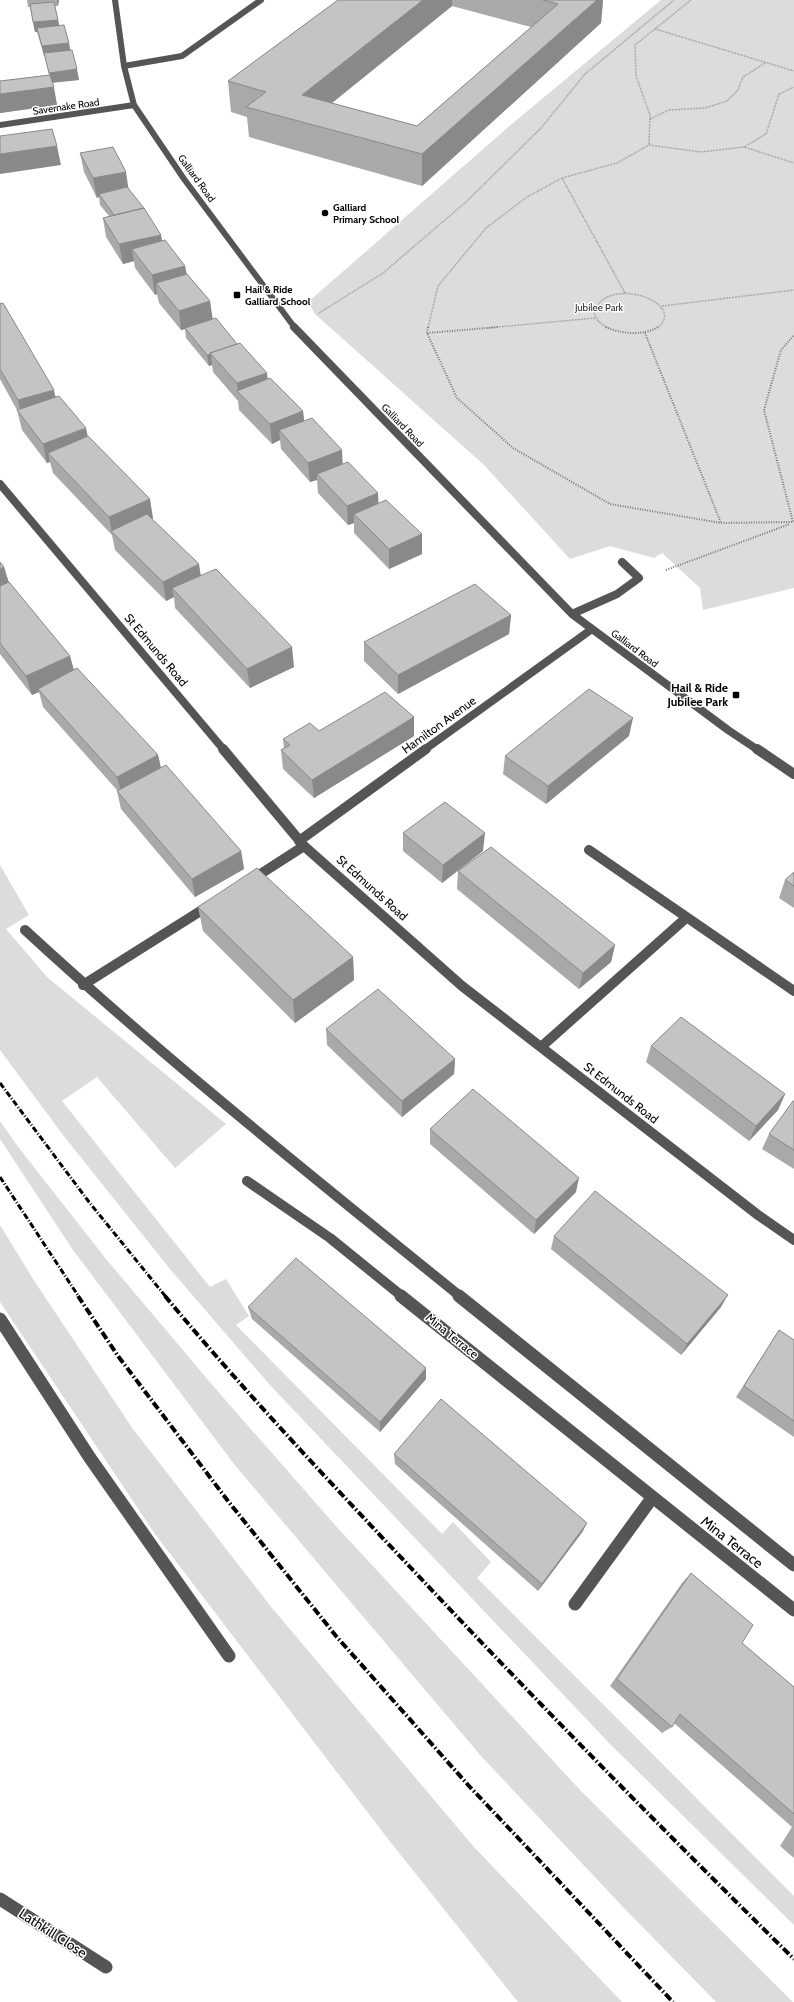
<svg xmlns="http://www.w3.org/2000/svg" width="794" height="2002" viewBox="0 0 794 2002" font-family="Cabin,sans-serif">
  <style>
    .green { fill: #dcdcdc }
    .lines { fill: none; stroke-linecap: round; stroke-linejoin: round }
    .path-far1 { stroke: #777; stroke-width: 1.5; stroke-dasharray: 0.5 1; stroke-linecap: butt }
    .path { stroke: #777; stroke-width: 2; stroke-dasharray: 1 1.5; stroke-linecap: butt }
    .minor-far3 { stroke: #555; stroke-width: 6 }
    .minor-far2 { stroke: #555; stroke-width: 8 }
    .minor-far1 { stroke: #555; stroke-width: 10 }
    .minor { stroke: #555; stroke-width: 13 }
    .rail-far1 { stroke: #000; stroke-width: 3; stroke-dasharray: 6 2 1 2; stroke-linecap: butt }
    .rail { stroke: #000; stroke-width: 4; stroke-dasharray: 8 2.5 1.5 2.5; stroke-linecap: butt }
    .wall { fill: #a9a9a9; fill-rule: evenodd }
    .shaded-wall { fill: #898989 }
    .building { fill: #c4c4c4; stroke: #898989 }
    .poi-dot { fill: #000; stroke: #fff; stroke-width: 1.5 }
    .labels { text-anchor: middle; stroke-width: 3; stroke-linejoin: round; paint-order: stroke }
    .far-street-label { font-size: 10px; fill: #000; stroke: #fff }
    .far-poi-label { font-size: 10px; font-weight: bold; fill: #000; stroke: #fff; text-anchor: start }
    .far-park-label { font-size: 10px; fill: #333; stroke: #fff }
    .street-label { font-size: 12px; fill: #000; stroke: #fff }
    .poi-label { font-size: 12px; font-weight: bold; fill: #000; stroke: #fff; text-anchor: end }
    .near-street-label { font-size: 14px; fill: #000; stroke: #fff }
  </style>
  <rect width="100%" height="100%" fill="#fff"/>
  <path class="green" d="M661,0H794V588L703,610L700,588L662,553L654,558L610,546L570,559L484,465L315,314L308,302L513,123Z
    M0,865L29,915L6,929L47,977L226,1124L175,1168L97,1077L62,1101L210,1287L226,1279L249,1316L236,1325L442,1534L453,1522L491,1562L477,1578L794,1896V1925L610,1744L269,1384L170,1269L63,1135L0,1050Z
    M0,1121L19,1148L106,1259L214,1387L335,1525L581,1791L793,2002H716L623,1907L481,1756L234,1464L73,1250L0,1139Z
    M0,1225L33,1279L133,1429L272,1608L474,1847L622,2002H518L388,1839L155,1534L0,1302Z"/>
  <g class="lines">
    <path class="path-far1" d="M655,29L794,71
      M650,119L669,110L705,108L727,101L738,90L743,77L765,63
      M649,145L701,152L744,147L766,134L779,94L794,87
      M744,147L794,163
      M562,178L625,293
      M662,306L794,290
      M319,313L383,273L466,202L542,127L585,74L674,0
      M428,328L438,286L486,228L527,197L562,178L617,163L649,145L650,115L636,76L635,45L691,0
      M487,328L595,318
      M607,328L598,321L594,313C605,273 690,303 657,328"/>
    <path class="path" d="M428,327L427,333L457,398L513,448L610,504L721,523L793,522L764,410L781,350L794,335
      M606,327C621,334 643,336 658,327
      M427,333L499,327
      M645,333L721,523
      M666,570L790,524"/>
    <path class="minor-far3" d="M115,0L124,66L134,105L184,179L295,328
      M124,66L182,56L261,0
      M0,125L134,105"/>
    <path class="minor-far2" d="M294,327L572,614L728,730L758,750
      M0,484L224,750
      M572,614L617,594L639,578L622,562
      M424,750L592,629"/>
    <path class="minor-far1" d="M223,749L304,846L462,986L758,1215L794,1240
      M757,749L794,774
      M299,841L426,749
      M589,850L794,991
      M251,880L304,846
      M25,930C165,1059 313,1177 461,1297
      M83,985L210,905
      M541,1047L686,918
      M247,1181L330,1238L403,1297"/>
    <path class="minor" d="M401,1296L794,1610
      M459,1296L794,1565
      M0,1319L90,1458L229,1656
      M575,1604L652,1498
      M0,1899L106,1967"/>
    <path class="rail-far1" d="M0,1083L89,1202L166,1297
      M0,1177L79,1297"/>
    <path class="rail" d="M78,1296L118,1356L228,1501L336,1636L469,1786L673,2002
      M165,1296C243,1390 327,1479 411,1568C536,1701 664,1831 794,1959"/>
  </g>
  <path class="wall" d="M27,0H59L58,6H55L59,25L70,50L79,80L52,82L57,105L0,113V81L49,75L45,56H44L37,32H35L30,7H28Z
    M338,0H603L601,23L422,186L249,137L247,117L231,112L228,81ZM452,6L531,27L417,126L332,103Z
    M80,153L129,189L161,235L162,241L185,266L187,274L210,301L212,320L268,379L303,411L304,421L378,503L422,534V554L389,569L354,533V523L348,525L318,493L317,480L310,482L281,449L280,440L272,444L239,410L238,401L213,372L212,365L209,366L186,338L185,329L181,330L159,303L157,294L155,295L135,268L134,261L123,264L106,237L103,218L109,216L100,205L99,197L97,198L84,172Z
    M0,301L1,304L56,397L153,518L152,519L201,575L294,667L250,688L175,608L174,597L166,601L115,550L112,535L53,473L50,462L47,463L22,430L17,410L0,379Z
    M0,562L4,567L9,583L70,656L74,670L158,755L161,768L241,851L244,869L195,897L121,809L117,791V790L43,707L39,692L32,695L0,654Z
    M511,615L509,634L398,694L364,661V642Z
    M414,717V736L314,798L283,769L281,750L284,748L283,739L319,731Z
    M629,736L546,804L503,774L505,756Z
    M403,833L483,851L442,883L403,851Z
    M458,871L615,945L611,962L579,989L457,889Z
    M794,872V908L779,898L785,880Z
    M198,907L353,957L354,980L295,1023L203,931Z
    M326,1029L455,1059L454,1074L402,1117L327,1045Z
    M651,1046L785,1094L778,1110L749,1141L646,1062Z
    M794,1101V1169L762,1149L769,1134Z
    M430,1129L576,1192L534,1234L430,1144Z
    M554,1236L721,1307L681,1355L551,1249Z
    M248,1307L426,1368V1379L380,1432L252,1319Z
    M779,1330L794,1340V1437L736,1397Z
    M394,1454L583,1531L538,1591L395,1464Z
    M691,1573L742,1643L794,1687V1858L780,1846L792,1827L674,1723L672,1727L662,1733L610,1686L682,1583Z"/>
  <path class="shaded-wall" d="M57,0H59L58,6Z
    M423,0H452V6L307,123L302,95Z
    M597,0H603L601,23L422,186V154Z
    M58,20L60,29L37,28V32H35L33,22Z
    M69,43L71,53L44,56L42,46Z
    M77,69L79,80L51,83L49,73Z
    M54,87L57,105L0,113V94Z
    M57,146L61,165L0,174V154Z
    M126,172L129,192L99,194V197L97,198L93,178Z
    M161,235L164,254L132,249L134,261L123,264L119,244Z
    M185,266L188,286L156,283L157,294L155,295L152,275Z
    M210,301L213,321L185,328V329L181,330L179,311Z
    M211,354L212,365L209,366L207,355Z
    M267,373L269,392H238L237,383Z
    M54,390L58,410L22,417L18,400Z
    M303,411L305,430H279L280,440L272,444L270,424Z
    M86,428L90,447L48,453L50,462L47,463L43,444Z
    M342,450L343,470L317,474V480L310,482L308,463Z
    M378,493L379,513L354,514V523L348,525L347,506Z
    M150,499L153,518L115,535L112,532L109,517Z
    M422,534V554L389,569V549Z
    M199,564L202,583L172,588L174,597L166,601L163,582Z
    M4,567L12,593L0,598V569Z
    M511,615L509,634L398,694V675Z
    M292,647L294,667L250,688L247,669Z
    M70,656L75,675L38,689L39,692L32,695L26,676Z
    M414,717V736L314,798L312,780Z
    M633,718L629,736L546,804L548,786Z
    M158,755L162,773L122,795L117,777Z
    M485,833L483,851L442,883L443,865Z
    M241,851L244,869L195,897L192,879Z
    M615,945L611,962L579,989L583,973Z
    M353,957L354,980L295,1023L293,1000Z
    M455,1059L454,1074L402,1117V1101Z
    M785,1094L778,1110L749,1141L756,1126Z
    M579,1178L576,1192L534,1234L536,1220Z
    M728,1295L721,1307L681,1355L687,1344Z
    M426,1368V1379L380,1432V1422Z
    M587,1523L583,1531L538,1591L542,1584Z"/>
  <path class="building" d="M338,0H423L302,95L417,126L558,4L543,0H597L422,154L246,107L266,92L228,81Z
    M54,2L58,20L33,22L30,4Z
    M64,25L69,43L42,46L37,28Z
    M72,50L77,69L49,73L44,53Z
    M50,75L54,87L0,94V81Z
    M52,129L57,146L0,154V136Z
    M113,147L126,172L93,178L80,153Z
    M127,187L144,208L114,215L99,194Z
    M144,208L161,235L119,244L103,218Z
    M165,240L185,266L152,275L132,249Z
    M187,274L210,301L179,311L156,283Z
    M3,303L54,390L18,400L0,369V304Z
    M216,318L237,344L210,353L211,354L207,355L185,328Z
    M240,343L267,373L237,383L210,353Z
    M270,378L303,411L270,424L237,391Z
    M59,396L86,428L43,444L17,410Z
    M312,418L342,450L308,463L279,430Z
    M88,436L150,499L109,517L48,453Z
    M348,462L378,493L347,506L317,474Z
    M386,500L422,534L389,549L354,514Z
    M147,514L199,564L163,582L111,531Z
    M0,562L4,567L0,569Z
    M216,569L292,647L247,669L172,588Z
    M9,582L70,656L26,676L0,643V586Z
    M475,584L511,615L398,675L364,642Z
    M77,668L158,755L117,777L38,689Z
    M589,689L633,718L548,786L505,756Z
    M385,692L414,717L312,780L281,750L290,745L283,739L310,723L319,731Z
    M166,765L241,851L192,879L117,791Z
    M445,802L485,833L443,865L403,833Z
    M491,847L615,945L583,973L458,871Z
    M257,868L353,957L293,1000L198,907Z
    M794,872V886L785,880Z
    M378,989L455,1059L402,1101L326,1029Z
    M681,1017L785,1094L756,1126L651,1046Z
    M473,1089L579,1178L536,1220L430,1129Z
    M793,1101H794V1150L769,1134Z
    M595,1191L728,1295L687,1344L554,1236Z
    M296,1258L426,1368L380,1422L248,1307Z
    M779,1330L794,1340V1421L744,1386Z
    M441,1399L587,1523L542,1584L394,1454Z
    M691,1573L753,1625L742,1643L794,1687V1814L680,1714L672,1727L617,1679Z"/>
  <g class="poi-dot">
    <circle cx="325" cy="213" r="4"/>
    <rect x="233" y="291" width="8" height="8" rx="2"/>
    <rect x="732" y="691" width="8" height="8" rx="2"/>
  </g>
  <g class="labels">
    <g class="far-street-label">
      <text transform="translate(66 106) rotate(-8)" y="4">Savernake Road</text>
      <text transform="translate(197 178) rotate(54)" y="4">Galliard Road</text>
      <text transform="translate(403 425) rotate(46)" y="4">Galliard Road</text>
      <text transform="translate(635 648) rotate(37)" y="4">Galliard Road</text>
    </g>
    <g class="far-poi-label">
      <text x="333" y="211">Galliard<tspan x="333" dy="12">Primary School</tspan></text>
      <text x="245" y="293">Hail &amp; Ride<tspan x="245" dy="12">Galliard School</tspan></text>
    </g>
    <g class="far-park-label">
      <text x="599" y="311">Jubilee Park</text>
    </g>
    <g class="street-label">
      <text transform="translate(156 650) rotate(50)" y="4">St Edmunds Road</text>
      <text transform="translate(439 725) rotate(-36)" y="4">Hamilton Avenue</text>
      <text transform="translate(372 888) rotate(42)" y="4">St Edmunds Road</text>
      <text transform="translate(621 1093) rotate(38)" y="4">St Edmunds Road</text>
      <text transform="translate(452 1336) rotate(39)" y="4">Mina Terrace</text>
    </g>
    <g class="poi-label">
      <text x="728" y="692">Hail &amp; Ride<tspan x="728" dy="14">Jubilee Park</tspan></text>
    </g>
    <g class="near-street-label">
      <text transform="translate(732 1542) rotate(38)" y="5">Mina Terrace</text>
      <text transform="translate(53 1933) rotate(33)" y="5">Lathkill Close</text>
    </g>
  </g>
</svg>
